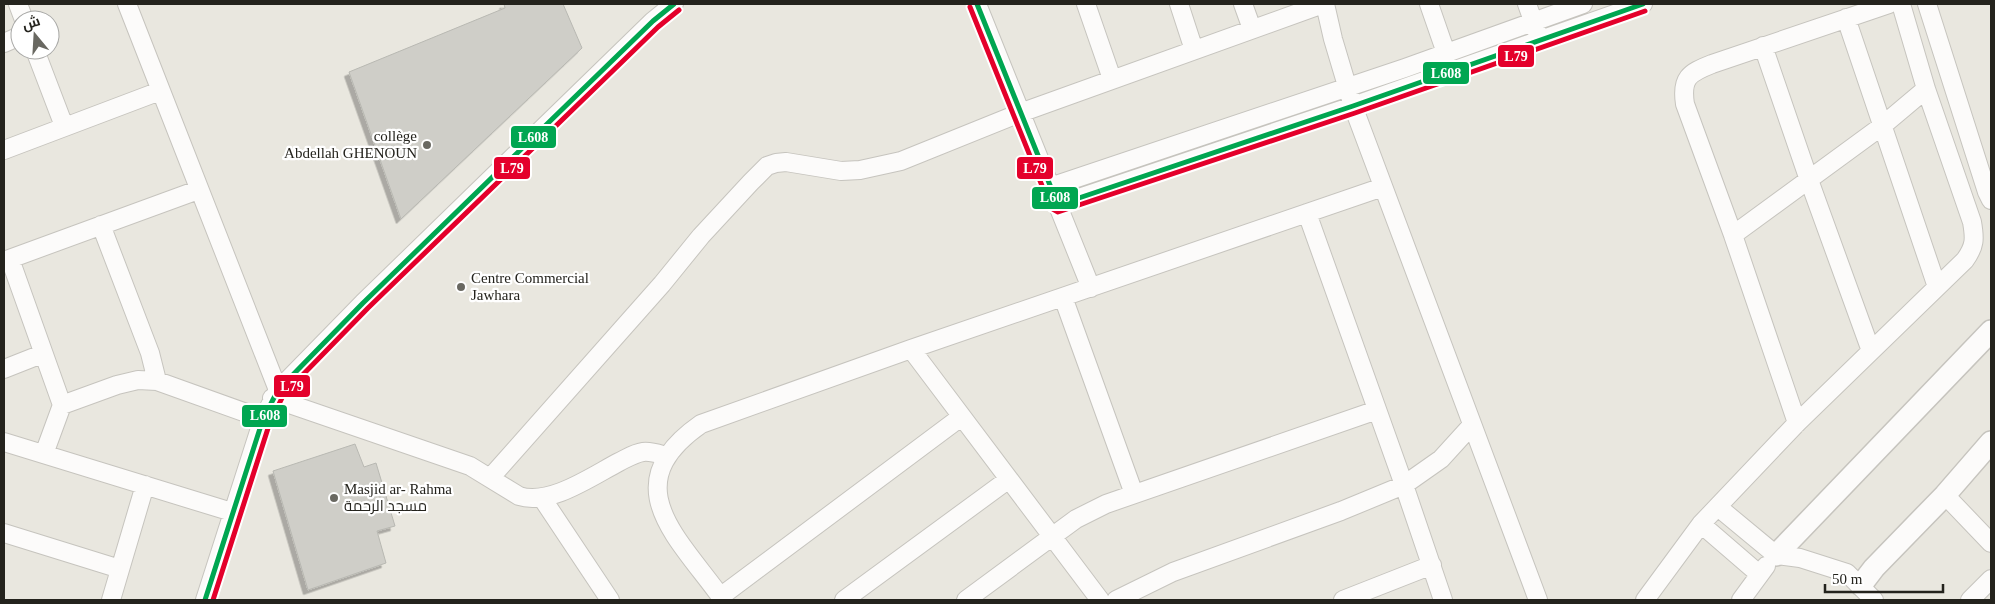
<svg xmlns="http://www.w3.org/2000/svg" width="1995" height="604" viewBox="0 0 1995 604" font-family="'Times New Roman',Cairo,serif">
  <style>
    .building { fill: #cfcec8; stroke: #b8b8b2; filter: url(#shadow) }
    .lines { fill: none; stroke-linecap: round; stroke-linejoin: round }
    .minor-casing { stroke: #c6c4be; stroke-width: 20 }
    .tertiary-casing { stroke: #c6c4be; stroke-width: 24 }
    .minor { stroke: #fcfbfa; stroke-width: 18 }
    .tertiary { stroke: #fcfbfa; stroke-width: 21 }
    .bus-1-casing { stroke: #fff; stroke-width: 9 }
    .bus-2-casing { stroke: #fff; stroke-width: 9 }
    .bus-1 { stroke: #00a651; stroke-width: 5 }
    .bus-2 { stroke: #e4002b; stroke-width: 5 }
    .poi-dot { fill: #696861; stroke: #fff; stroke-width: 2 }
    .labels { text-anchor: middle; stroke-width: 4.5; stroke-linejoin: round; paint-order: stroke }
    .poi-label { font-size: 15px; fill: #24231d; stroke: #fff; text-anchor: start }
    .line-badge { stroke: #fff; stroke-width: 2 }
    .badge-label { font-size: 14px; text-anchor: middle; font-weight: bold; fill: #fff }
  </style>
  <defs>
    <filter id="shadow"><feDropShadow dx="-4.5" dy="4.5" stdDeviation="0" flood-color="#0004"/></filter>
  </defs>
  <rect width="100%" height="100%" fill="#e9e7df"/>
  <path class="building" d="M504,4H563L582,48L401,219L349,72L505,8Z
    M355,444L364,467L376,463L395,526L377,531L386,563L308,590L273,471Z"/>
  <g class="lines">
    <g class="minor-casing">
      <path id="minor" d="M18,4L24,20
        M127,4L278,390
        M977,4L1091,288
        M1086,4L1112,79
        M1179,4L1194,50
        M1243,4L1252,29
        M1325,4L1333,39L1353,106L1538,600
        M1429,4L1446,53
        M1527,4L1537,32
        M1927,4L1987,192L1991,200
        M1846,18L1937,287
        M4,43L20,36
        M1763,46L1809,180L1871,351
        M35,50L64,126
        M4,150L160,91
        M1050,187L1405,68L1583,4
        M1058,205L1353,106L1643,4
        M1307,213L1404,485L1443,600
        M101,225L150,353L157,381
        M1733,235L1882,126L1926,89
        M10,259L62,405
        M4,261L198,190
        M1063,297L1134,494
        M911,349L1100,600
        M4,369L42,354
        M272,398L470,466L519,496C550,506 592,476 619,462C627,458 635,453 643,452C651,451 659,454 666,456
        M1797,423L1733,235L1685,104C1681,78 1689,73 1712,64L1889,4
        M4,442L232,512
        M44,454L62,405L117,385L138,380L157,381L263,419
        M491,477L662,284L701,236L751,182L767,166L776,163L786,162L841,171L860,170L901,161L1020,113L1323,4
        M1945,495L1991,543
        M542,498L610,600
        M1718,507L1776,555L1800,558L1847,573L1874,600
        M1701,524L1759,574
        M4,533L120,569
        M720,597L961,417
        M111,600L145,485
        M205,600L263,419L278,390L363,303L653,21L674,4
        M723,600C679,538 613,485 701,424L911,349L1383,187
        M844,600L1009,479
        M966,600L1076,519L1106,504L1377,410
        M1116,600L1173,572L1341,511L1404,485L1441,459L1471,426
        M1343,600L1432,565
        M1645,600L1701,524L1797,423L1965,260C1975,246 1975,239 1972,222L1926,89L1901,4
        M1741,600L1766,566
        M1970,600L1991,579"/>
    </g>
    <g class="tertiary-casing">
      <path id="tertiary" d="M1776,555L1991,331
        M1861,585L1874,568L1945,495L1991,442"/>
    </g>
    <use href="#minor" class="minor"/>
    <use href="#tertiary" class="tertiary"/>
    <g class="bus-1-casing">
      <path id="bus-1" d="M977,4L1058,205L1353,106L1643,4
        M205,600L263,419L278,390L363,303L653,21L674,4"/>
    </g>
    <g class="bus-2-casing">
      <path id="bus-2" d="M970,7L1051,208L1058,212L1355,113L1645,11
        M213,600L270,422L284,394L368,308L658,27L679,10"/>
    </g>
    <use href="#bus-1" class="bus-1"/>
    <use href="#bus-2" class="bus-2"/>
  </g>
  <g class="poi-dot">
    <circle cx="427" cy="145" r="5"/>
    <circle cx="461" cy="287" r="5"/>
    <circle cx="334" cy="498" r="5"/>
  </g>
  <g class="labels">
    <g class="poi-label">
      <text x="417" y="141" text-anchor="end">collège<tspan x="417" dy="17">Abdellah GHENOUN</tspan></text>
      <text x="471" y="283">Centre Commercial<tspan x="471" dy="17">Jawhara</tspan></text>
      <text x="344" y="494">Masjid ar- Rahma<tspan x="344" dy="17">مسجد الرحمة</tspan></text>
    </g>
  </g>
  <g class="line-badge">
    <rect x="1497" y="44" width="38" height="24" rx="5" fill="#e4002b"/>
    <rect x="1422" y="61" width="48" height="24" rx="5" fill="#00a651"/>
    <rect x="510" y="125" width="47" height="24" rx="5" fill="#00a651"/>
    <rect x="493" y="156" width="38" height="24" rx="5" fill="#e4002b"/>
    <rect x="1016" y="156" width="38" height="24" rx="5" fill="#e4002b"/>
    <rect x="1031" y="186" width="48" height="24" rx="5" fill="#00a651"/>
    <rect x="273" y="374" width="38" height="24" rx="5" fill="#e4002b"/>
    <rect x="241" y="404" width="47" height="24" rx="5" fill="#00a651"/>
  </g>
  <g class="badge-label">
    <text x="1516" y="61">L79</text>
    <text x="1446" y="78">L608</text>
    <text x="533" y="142">L608</text>
    <text x="512" y="173">L79</text>
    <text x="1035" y="173">L79</text>
    <text x="1055" y="202">L608</text>
    <text x="292" y="391">L79</text>
    <text x="265" y="420">L608</text>
  </g>
  <rect width="1995" height="604" fill="none" stroke="#24231d" stroke-width="10"/>
  <g transform="translate(35 35) rotate(342)"><circle r="24" fill="#ffffff" stroke="#a7a7a5"/>
  <path d="M0-4L9 19L0 12L-9 19Z" fill="#696861"/>
  <text y="-8" font-size="14" font-weight="bold" text-anchor="middle" fill="#24231d">ش</text>
  </g>
  <path d="M1825 584v8h118v-8" fill="none" stroke="#24231d" stroke-width="2.5"/>
  <text x="1832" y="584" font-size="15" fill="#24231d" stroke="#ffffff" stroke-width="4" paint-order="stroke">50 m</text>
</svg>
